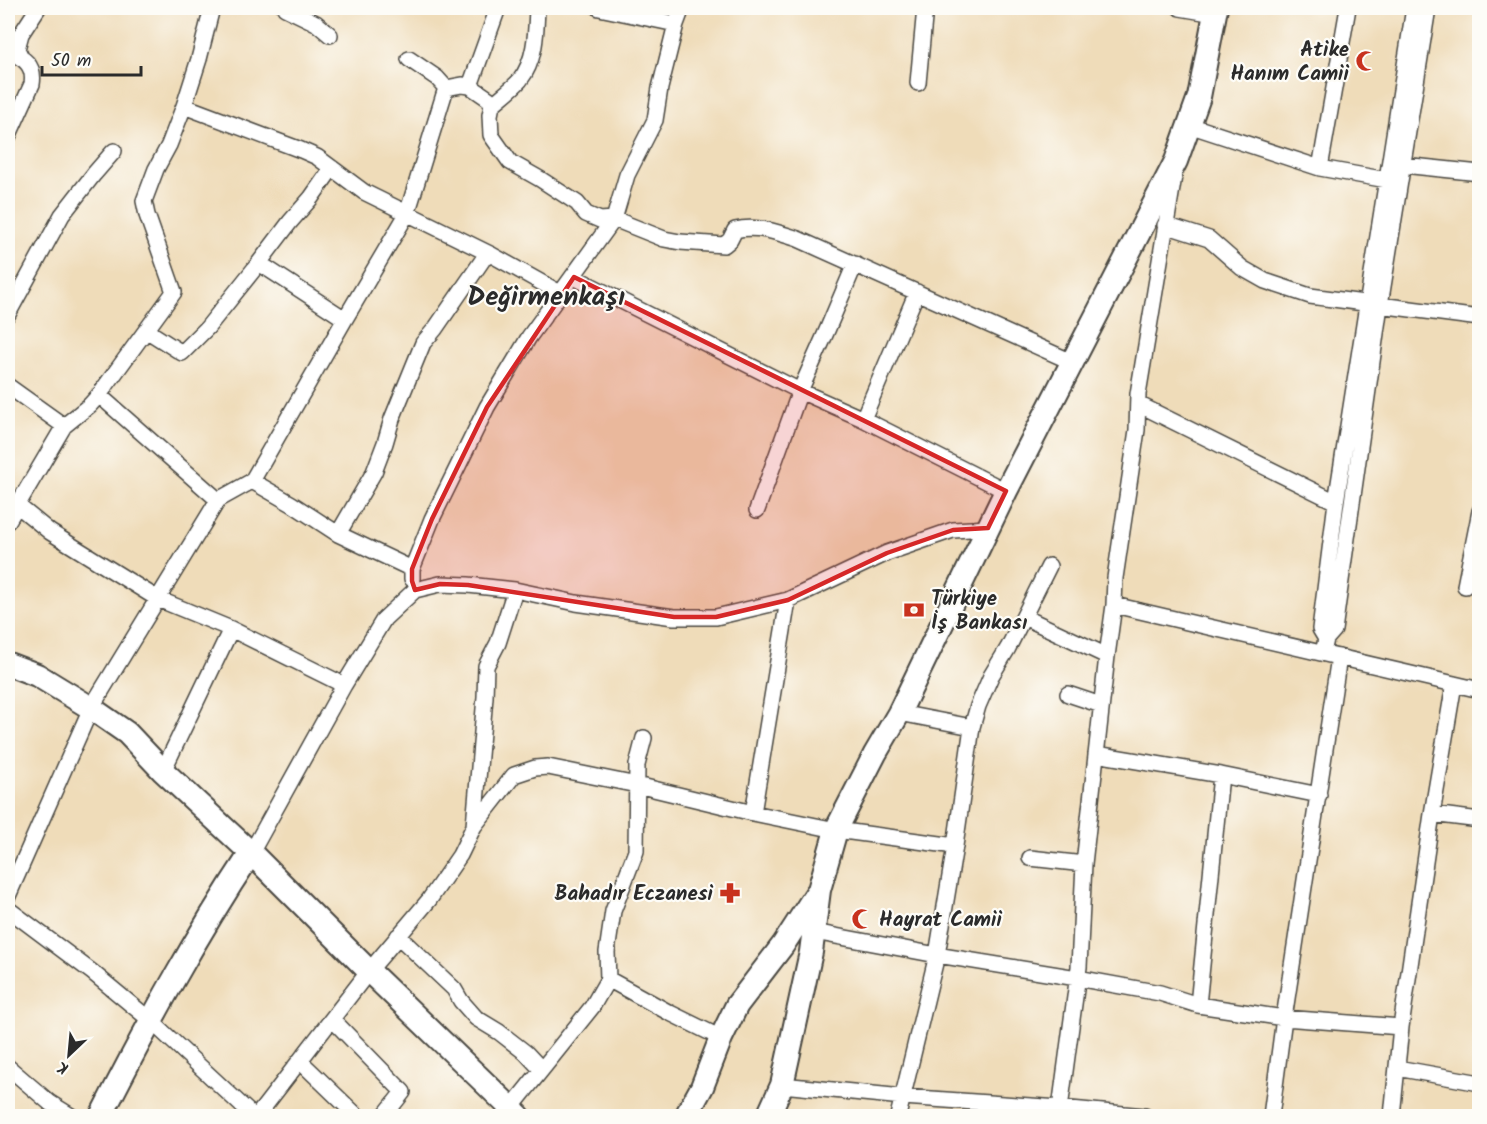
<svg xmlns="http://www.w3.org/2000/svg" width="1487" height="1124" viewBox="0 0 1487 1124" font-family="Kalam,sans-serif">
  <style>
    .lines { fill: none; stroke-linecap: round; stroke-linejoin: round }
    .street-casing { stroke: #484640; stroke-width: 18 }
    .secondary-casing { stroke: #484640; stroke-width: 26 }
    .street { stroke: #fff; stroke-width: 15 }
    .secondary { stroke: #fff; stroke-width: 22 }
    .marked { fill: #d62828; fill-opacity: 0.2; stroke: #d62828; stroke-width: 4.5; stroke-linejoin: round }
    .labels { text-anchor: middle; stroke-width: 4.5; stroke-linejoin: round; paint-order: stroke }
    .poi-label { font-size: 21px; font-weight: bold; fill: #2b2b2b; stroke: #fdfcf7; text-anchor: end }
    .district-label { font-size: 27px; font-weight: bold; fill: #2b2b2b; stroke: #fdfcf7 }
  </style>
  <rect width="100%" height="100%" fill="#fdfcf7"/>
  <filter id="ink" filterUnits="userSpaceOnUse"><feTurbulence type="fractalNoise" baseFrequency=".0167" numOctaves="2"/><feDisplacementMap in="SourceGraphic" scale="12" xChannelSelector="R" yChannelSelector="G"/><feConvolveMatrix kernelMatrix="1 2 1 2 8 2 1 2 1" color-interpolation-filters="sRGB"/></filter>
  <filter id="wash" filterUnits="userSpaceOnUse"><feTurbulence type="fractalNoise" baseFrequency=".008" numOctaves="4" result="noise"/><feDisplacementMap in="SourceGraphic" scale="24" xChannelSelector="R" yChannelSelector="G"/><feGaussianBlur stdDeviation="1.35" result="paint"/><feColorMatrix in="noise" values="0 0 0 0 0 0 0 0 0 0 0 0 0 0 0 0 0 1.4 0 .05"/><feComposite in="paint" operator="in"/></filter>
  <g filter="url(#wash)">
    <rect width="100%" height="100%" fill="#efdcb9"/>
  </g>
  <g filter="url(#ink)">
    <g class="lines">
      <g class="street-casing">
        <path id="street" d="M285,8L316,23L330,35
          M599,8L676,24
          M1180,8L1215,14
          M8,52C24,57 35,66 32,84L8,137
          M21,57L17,49L21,34L38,8
          M409,59L437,78L446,88L462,85L470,86L489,99L492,105L490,115L491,135L510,162L540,179L577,203L586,214L600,220L614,219L664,239L680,242L724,245L730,240L735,230C757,225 777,232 798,239L1072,362
          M918,83L925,8
          M470,86L498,8
          M492,105C501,97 512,89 520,80C536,60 536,31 537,8
          M184,106L301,150L317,157L364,192L492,255L560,293
          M1189,125L1320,168L1387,180L1403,165L1480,173
          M1320,168L1348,8
          M1165,225L1209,239L1242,268L1265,281L1310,296L1480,318
          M259,263L345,319
          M574,277L800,391L863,419L1006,491
          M8,314L62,215L94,174L114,151
          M146,330L182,353L207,328L259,263L290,222L311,198L332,168
          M8,386L64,426
          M99,395L174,292L147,215L144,201L156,169L169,145L184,106L199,59L212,8
          M1138,404L1336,502
          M863,419L917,292
          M252,481L345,319L407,214L446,88
          M8,500L17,505L50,532L158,599L231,629L344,685
          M757,510L800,391L828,328L855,264
          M8,521L64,426L90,405L99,395L218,500
          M338,534L374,472L385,443L392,419L423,343L435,329L484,258L492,255
          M412,579V569L432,519L487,407L529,337L614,219L627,175L655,120L660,88L676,24L682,8
          M1465,586L1480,511
          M1114,605L1480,690
          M1024,617L1107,656
          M1326,639L1320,629L1336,502L1414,8
          M1323,653L1326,639L1334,630L1380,305L1428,8
          M1068,694L1101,705
          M899,713L972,727
          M1096,754L1221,775L1319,795
          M163,771L231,629
          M753,813L788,600
          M1432,814L1480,820
          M474,826L485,697L486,666L498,643L515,590
          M251,853L344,685L384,619L415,590L440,584L468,585L515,590L576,603L674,617H716L788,600L887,553L953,530L988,528
          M1030,858L1084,864
          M8,896L91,708L218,500L252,481L292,504L338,534L412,569
          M8,909L92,972L150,1020L253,1116
          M814,932L937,955L1077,978L1160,993L1198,1005L1284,1018L1401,1027
          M398,936L454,989L461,1001L476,1018L499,1032L526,1053L541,1069
          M608,979L668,1012L721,1038
          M1198,1005L1221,775
          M332,1019L403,1092L384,1116
          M300,1061L357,1116
          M8,1067L50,1103L71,1116
          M1397,1068L1480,1083
          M782,1085L903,1097L1060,1108L1145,1116
          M506,1114L592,1007L608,979L607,952L613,911L636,851L637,765L644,738
          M257,1116L369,971L429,900L460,855L474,826L514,775L535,768L548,767L637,785L753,813L836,830L955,846
          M898,1116L937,955L955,846L972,727L978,706L991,676L1008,648L1049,566
          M1059,1116L1079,967L1084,864L1107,656L1114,605L1115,578L1137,430L1138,394L1174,176
          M1271,1116L1284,1018L1339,657
          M1392,1116L1401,1027L1432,814L1454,684"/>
      </g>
      <g class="secondary-casing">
        <path id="secondary" d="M8,664L37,675L91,708L127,733L163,771L251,853L369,971L519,1116
          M101,1116C147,1026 195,937 251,853
          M686,1116L702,1087L721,1038L737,1005L783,945L816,894
          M768,1116L782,1085L811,952L819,890L836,830L875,754L899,713L1006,491L1176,161L1199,97L1216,8"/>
      </g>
      <use href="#street" class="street"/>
      <use href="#secondary" class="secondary"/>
    </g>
  </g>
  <path class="marked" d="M574,277L1006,491L988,528L953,530L887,553L788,600L716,617H674L468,585L440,584L415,590L412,581V569L432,519L487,407Z"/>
  <defs>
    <g id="mosque-bare" transform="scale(1.62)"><path d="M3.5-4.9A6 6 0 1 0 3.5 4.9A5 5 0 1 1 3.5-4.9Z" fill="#c8321e" stroke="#fdfcf7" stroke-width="2.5" paint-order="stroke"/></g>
    <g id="bank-bare" transform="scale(1.62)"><path d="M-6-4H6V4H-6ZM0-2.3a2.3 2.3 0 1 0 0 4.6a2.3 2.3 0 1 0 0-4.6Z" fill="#c8321e" stroke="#fdfcf7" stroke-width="2.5" paint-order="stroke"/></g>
    <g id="pharmacy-bare" transform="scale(1.62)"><path d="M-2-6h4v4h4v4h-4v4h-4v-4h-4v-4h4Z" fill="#c8321e" stroke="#fdfcf7" stroke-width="2.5" paint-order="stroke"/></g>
  </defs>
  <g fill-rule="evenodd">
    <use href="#mosque-bare" x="1366" y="61"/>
    <use href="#bank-bare" x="914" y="610"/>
    <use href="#pharmacy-bare" x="730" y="893"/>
    <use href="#mosque-bare" x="862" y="919"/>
  </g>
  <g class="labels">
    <g class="poi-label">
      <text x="1349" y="56">Atike<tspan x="1349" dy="24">Hanım Camii</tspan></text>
      <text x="931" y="605" text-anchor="start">Türkiye<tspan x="931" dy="24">İş Bankası</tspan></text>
      <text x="713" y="900">Bahadır Eczanesi</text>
      <text x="879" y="926" text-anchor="start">Hayrat Camii</text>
    </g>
    <g class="district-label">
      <text x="546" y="305">Değirmenkaşı</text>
    </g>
  </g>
  <rect width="1487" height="1124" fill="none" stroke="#fdfcf7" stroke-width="30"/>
  <g transform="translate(69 1055) rotate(206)" stroke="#fdfcf7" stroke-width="4.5" paint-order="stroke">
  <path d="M0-4.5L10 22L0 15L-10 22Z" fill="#2b2b2b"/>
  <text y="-9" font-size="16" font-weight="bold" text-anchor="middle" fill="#2b2b2b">K</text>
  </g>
  <path d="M42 66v9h99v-9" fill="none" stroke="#2b2b2b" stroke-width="3"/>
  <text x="51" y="66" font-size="18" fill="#2b2b2b" stroke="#fdfcf7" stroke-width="4.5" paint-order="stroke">50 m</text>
</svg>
